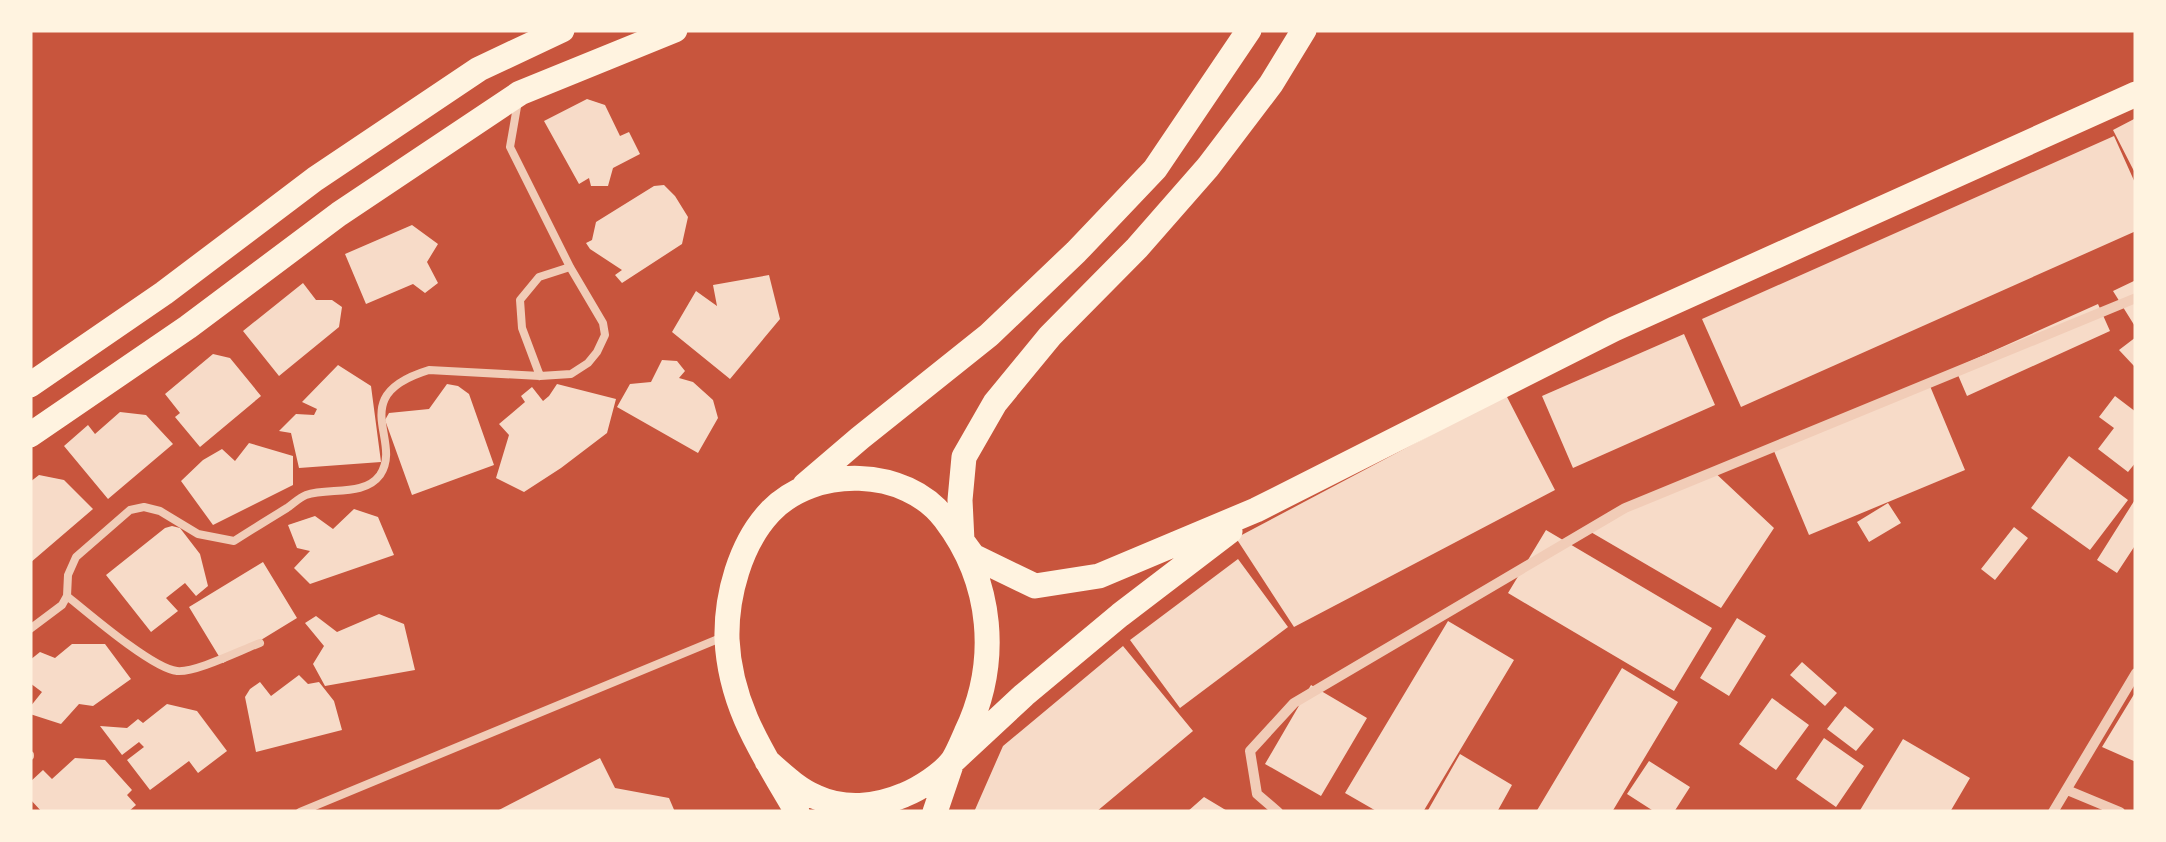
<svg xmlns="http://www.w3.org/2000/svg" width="2166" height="842" viewBox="0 0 2166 842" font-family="'Libre Baskerville',serif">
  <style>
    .building { fill: #f7dbc8 }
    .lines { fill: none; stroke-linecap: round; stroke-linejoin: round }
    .service { stroke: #f1ccb7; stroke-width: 8 }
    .minor { stroke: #f1ccb7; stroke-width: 10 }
    .primary { stroke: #fff3e0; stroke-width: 25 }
  </style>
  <rect width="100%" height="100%" fill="#c8553d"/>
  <path class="building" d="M587,99L605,105L620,136L629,132L640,154L613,168L608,186H591L589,178L579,184L544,121Z
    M2136,118V175L2113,130Z
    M2114,136L2136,185V231L1741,407L1702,319Z
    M664,185L675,196L688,217L682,244L622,283L615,275L622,270L590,249L586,243L592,240L596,222L654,186Z
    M412,225L438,244L427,262L438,283L425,293L413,284L366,304L345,254Z
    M769,275L780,319L730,379L672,332L696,291L717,306L713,285Z
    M2136,280V328L2113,291Z
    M303,283L316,300H332L342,307L339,327L279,376L243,331Z
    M2098,304L2110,331L1967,396L1955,368Z
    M1684,334L1715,405L1573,468L1542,396Z
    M2136,337V364L2134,366L2119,350Z
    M213,354L230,358L261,396L200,447L175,417L180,413L165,394Z
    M662,360L677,361L685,371L679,378L693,382L713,400L718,418L698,453L617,407L630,384L651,382Z
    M338,365L371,386L381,462L299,468L291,433L279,431L296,414L314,415L317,409L302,402Z
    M447,384L458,386L469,394L494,465L412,495L385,420L389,413L429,409Z
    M557,384L616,399L607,433L561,468L524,492L496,478L509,435L499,424L525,402L521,396L532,387L543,401L549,396Z
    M1930,386L1965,470L1809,535L1774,451Z
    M1506,395L1555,490L1294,627L1236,538Z
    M2115,396L2136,412V462L2128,472L2098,449L2114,428L2099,417Z
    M120,412L146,415L173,444L108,499L64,446L88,425L95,434Z
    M249,443L293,456V485L213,525L181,481L203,460L222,449L235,461Z
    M2069,456L2128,500L2090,550L2031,508Z
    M1711,469L1774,528L1721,608L1589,531Z
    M39,475L64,480L93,509L30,563V482Z
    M2136,498V544L2117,573L2097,560Z
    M1888,503L1901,523L1869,542L1857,522Z
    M354,509L378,517L394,555L310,584L294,568L310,551L297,548L288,525L315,516L333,529Z
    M172,526L180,528L200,554L208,586L196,596L185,583L166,598L178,611L151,632L106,575L165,528Z
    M2014,527L2028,538L1995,580L1981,569Z
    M1546,530L1712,628L1674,691L1508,593Z
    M1238,559L1288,627L1180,708L1130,640Z
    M263,562L297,618L223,663L189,607Z
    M379,614L404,624L415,670L325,686L313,664L324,646L305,623L316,616L337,632Z
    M1737,618L1766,636L1729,696L1700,678Z
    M1448,621L1514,660L1423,812H1378L1345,793Z
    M72,644H105L131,679L93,706L79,704L61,724L30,714V707L42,692L30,683V660L40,652L55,658Z
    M1123,646L1193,731L1096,812H974L1003,746Z
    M1802,662L1837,693L1825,706L1790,675Z
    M1622,668L1678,702L1612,812H1536Z
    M299,675L308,684L319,682L334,701L342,730L256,752L245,697L250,689L260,682L271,696Z
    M1311,685L1367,718L1321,796L1265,764Z
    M2136,691V762L2102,747Z
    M1772,698L1809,725L1776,770L1739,744Z
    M167,704L197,711L227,751L198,773L189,761L150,790L127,760L144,747L139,742L122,755L100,726L127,728L138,719L143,723Z
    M1845,706L1874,729L1856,751L1827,729Z
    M1824,738L1864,766L1836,807L1796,779Z
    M1903,739L1970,778L1950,812H1859Z
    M1460,754L1512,785L1497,812H1427Z
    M75,758L105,760L132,790L127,795L136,805L128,812H42L30,799V782L43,770L52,779Z
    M600,758L615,788L669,798L675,812H495Z
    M1649,761L1690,787L1674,812H1655L1627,794Z
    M1204,797L1229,812H1187Z"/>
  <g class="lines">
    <path class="service" d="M540,376L522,328L520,300L539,277L570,267
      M67,596C88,613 153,669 177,671C195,673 241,650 260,643
      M30,629L62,605L67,596L68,575L76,557L130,510L144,507L160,511L198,534L234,541C251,530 269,519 287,508C293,504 300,497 306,495C329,487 364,497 380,475C404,440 344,396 429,370L540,376L571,374L588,363L597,352L605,335L603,323L570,267L510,147L518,101
      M30,755V756
      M300,812L723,637"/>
    <path class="minor" d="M2067,790L2120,812
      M1278,812L1257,794L1250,751L1294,703L1625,508L2136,298
      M2053,812L2136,673"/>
    <path class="primary" d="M1304,30L1271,84L1208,167L1137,248L1050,336L995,403L964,457L960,500L962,541L973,556L1035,586L1099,576L1256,510L1614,329L2136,94
      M30,385L164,293L315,179L479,69L562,30
      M30,435L188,327L339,214L520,93L675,30
      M805,485L860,438L989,335L1076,252L1155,169L1249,30
      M767,761C782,774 797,789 816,797C844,810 876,807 904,795C919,789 943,774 953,760C958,752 962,742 966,733C1000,662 993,582 945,519C906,467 814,465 770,512C740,544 726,596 727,639C730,707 764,755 797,812
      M935,812L952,762L1024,695L1120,615L1230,531"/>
  </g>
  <rect width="2166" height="842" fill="none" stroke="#fff3e0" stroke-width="65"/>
</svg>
